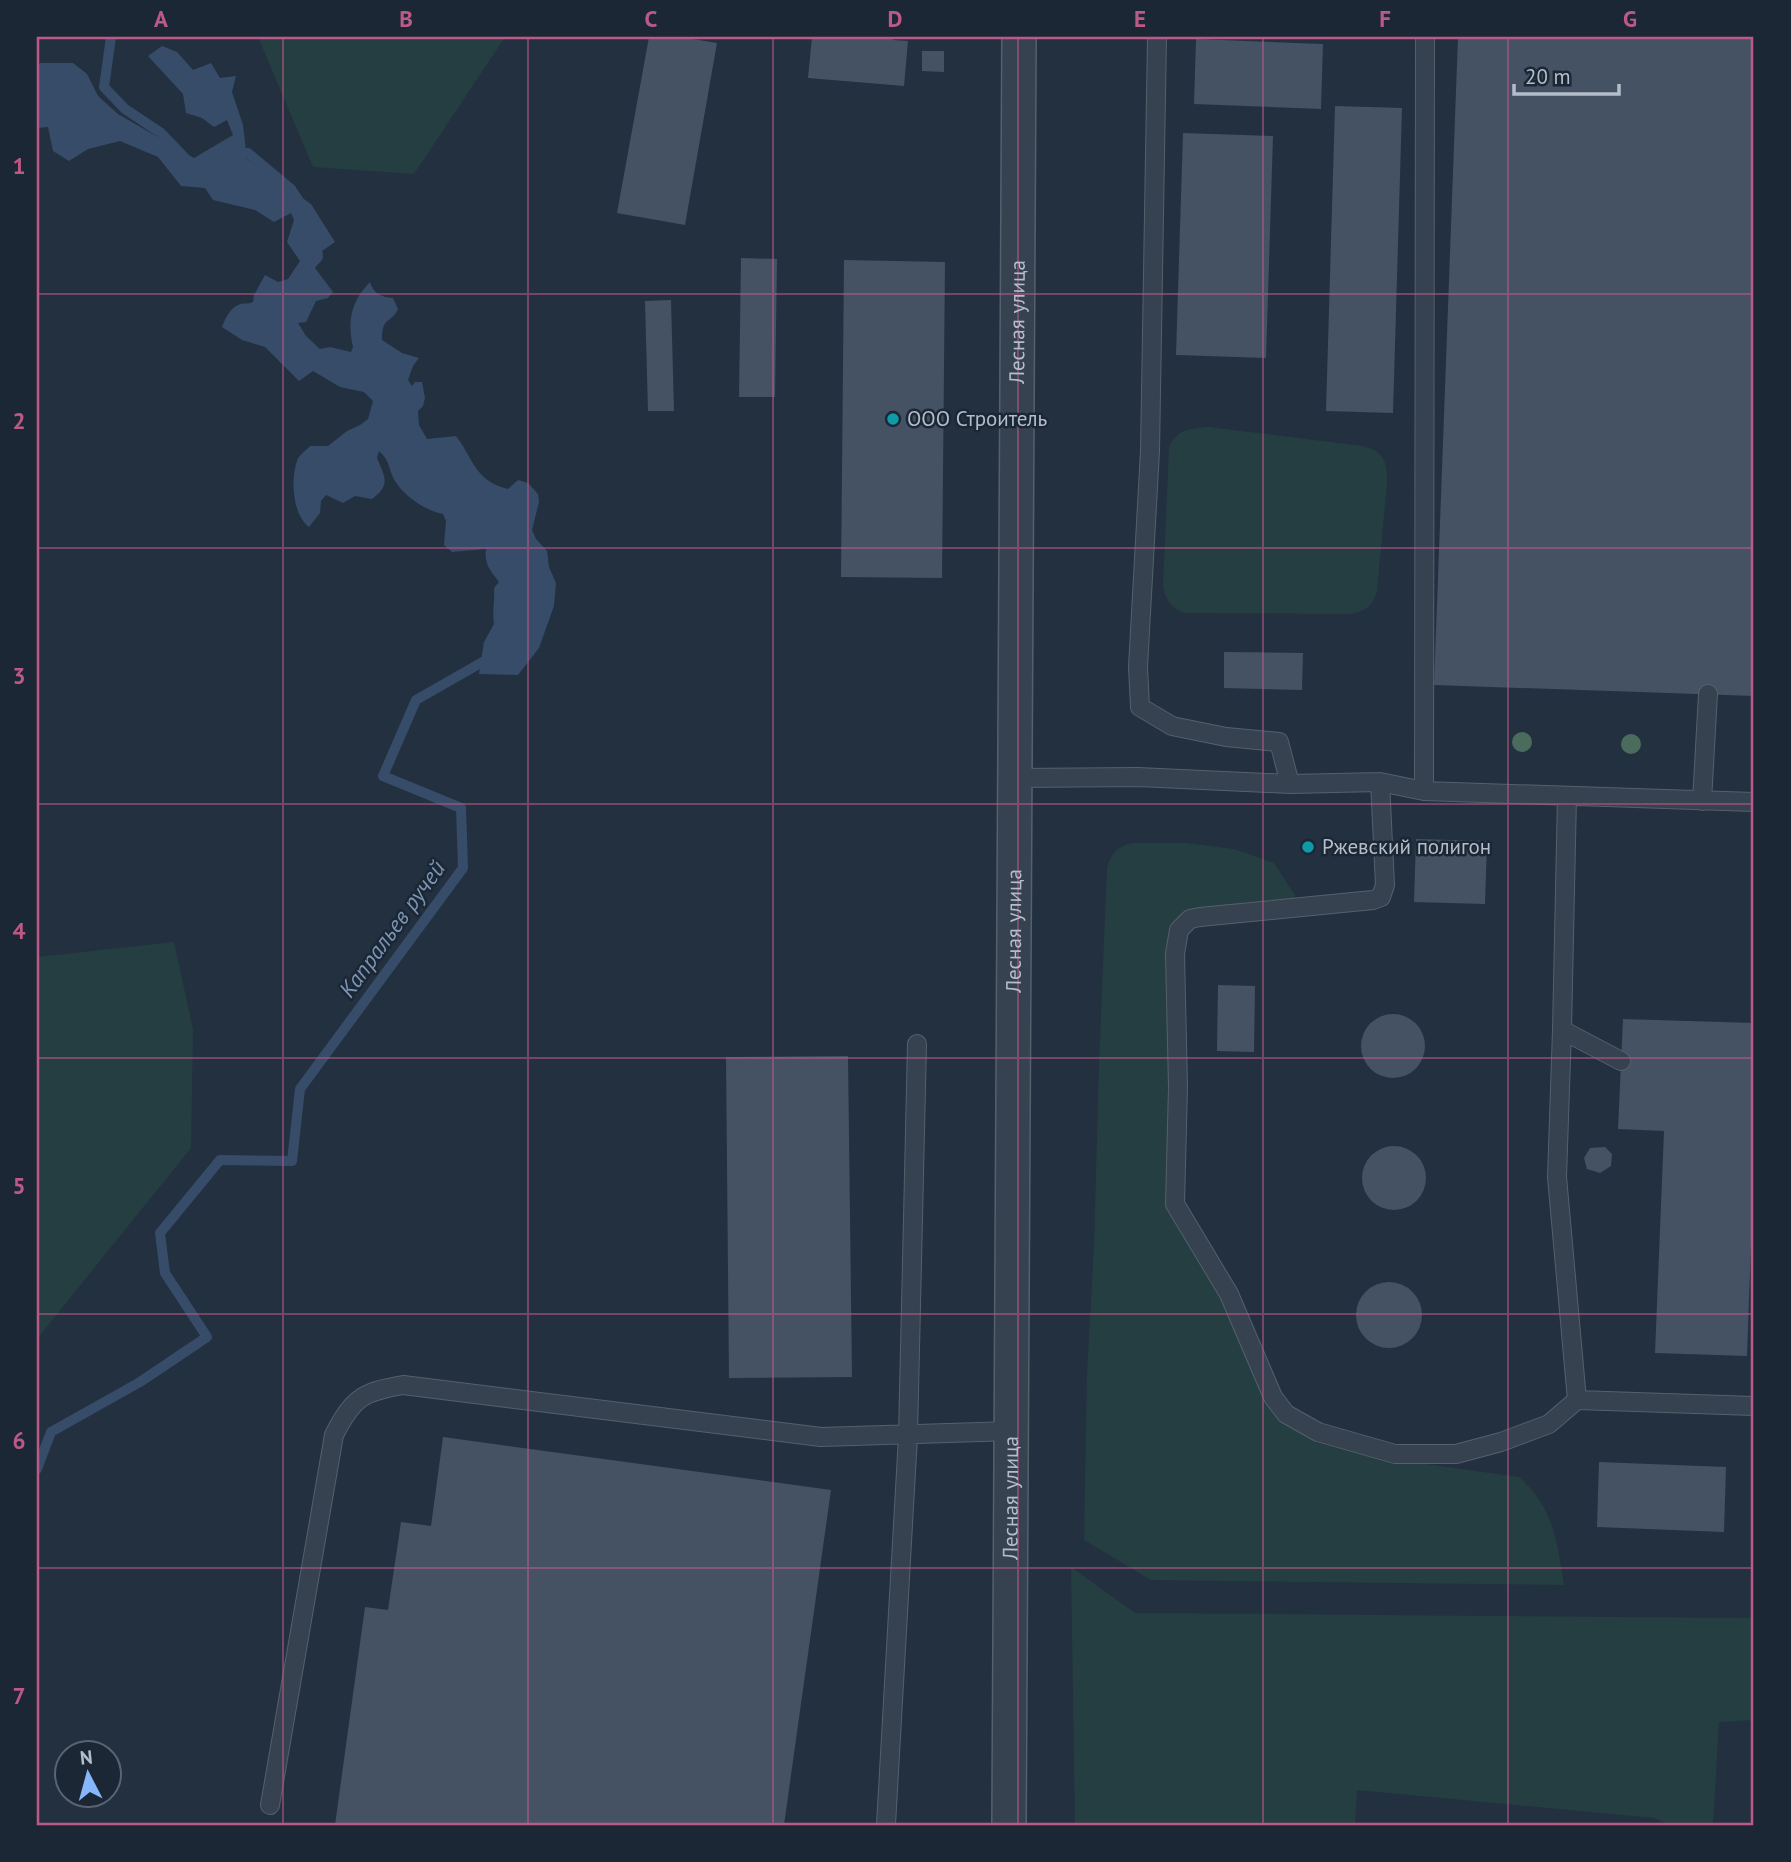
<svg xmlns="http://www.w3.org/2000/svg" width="1791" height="1862" viewBox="0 0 1791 1862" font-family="'PT Sans',sans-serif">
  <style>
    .green { fill: #253e41 }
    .water { fill: #364c68 }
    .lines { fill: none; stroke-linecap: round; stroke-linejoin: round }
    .stream { stroke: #364c68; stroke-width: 10 }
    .building { fill: #445264 }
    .lane-casing { stroke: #55606d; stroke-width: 20 }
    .street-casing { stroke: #55606d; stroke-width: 36 }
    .lane { stroke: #374250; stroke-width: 18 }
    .street { stroke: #374250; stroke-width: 33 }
    .tree { fill: #4a6c5d }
    .grid { fill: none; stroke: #bc5a87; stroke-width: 2; stroke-opacity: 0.55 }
    .culture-dot { fill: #0f9aa8; stroke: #1c2735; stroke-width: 2.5 }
    .labels { text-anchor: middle; stroke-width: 5; stroke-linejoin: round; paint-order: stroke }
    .street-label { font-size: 21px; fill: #b4bdca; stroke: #1c2735 }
    .poi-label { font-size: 21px; fill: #b4bdca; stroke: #1c2735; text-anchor: start }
    .water-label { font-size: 23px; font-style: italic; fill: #7a94b3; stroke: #1c2735 }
    .neatline { fill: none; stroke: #bc5a87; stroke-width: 2.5 }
    .grid-label { font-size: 23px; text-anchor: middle; font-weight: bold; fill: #bc5a87 }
  </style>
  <rect width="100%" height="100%" fill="#233040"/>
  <path class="green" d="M258,37H505L414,174L313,167Z
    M1208,427L1363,446C1385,452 1387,462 1387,483L1377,591C1372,607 1366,611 1350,614L1185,613C1172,609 1166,600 1163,587L1169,447C1178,429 1188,429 1208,427Z
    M1132,843H1186L1234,849L1274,863L1295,895L1294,901L1183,921L1173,1205L1225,1297L1270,1401L1376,1457L1519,1477C1554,1508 1557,1541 1564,1585L1151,1580L1084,1540L1087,1374L1094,1246L1099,1064L1107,867C1112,853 1117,847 1132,843Z
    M174,942L193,1029L191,1148L37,1339V957Z
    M1071,1567L1135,1613L1754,1618V1720L1719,1722L1713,1825H1670L1654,1818L1357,1790L1355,1825H1075Z"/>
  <path class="water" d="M162,46L177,52L193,70L211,63L220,78L236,76L232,92L243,125L247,159L311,204L335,242L309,260L333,292L328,298L316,301L306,322L298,323L306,336L320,349L330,347L351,352L353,347C347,322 351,301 370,282C373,293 381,297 393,298L398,309C390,325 382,316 382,340L402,353L419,358L413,366L408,380L412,386L415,382H422L425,398L423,406L418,411L419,425L427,439L456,436C475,461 474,480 508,489L518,480L528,483L538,494L539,502L532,530L536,539L547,551L549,567L556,583L554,606L539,648L518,675L479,674L484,642L494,624C492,612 495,601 494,588L499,582C490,570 484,564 486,549L452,552L444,545L446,521L443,514C425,511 399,493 392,475C388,464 388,459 379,451L377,458C385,477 391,485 372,499L355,496L343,503L326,495L321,501L320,513L309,527C292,514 290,478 298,458C301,454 306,450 310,446H328L347,431L360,425L368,419L373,401L364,392L340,387L313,371L299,381L265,347L242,340L222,327C225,319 231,306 241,304C245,303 249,304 253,302L254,295L265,275L278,282L288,279L300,261L287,242L294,220L291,213L274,222L255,210L213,200L205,188L181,186L158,157L120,141L88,149L69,161L53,151L48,127L37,128V66L40,63H73L87,74L98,96L118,114L194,158L233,135L227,120L214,127L202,118L186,113L183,94L148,56Z"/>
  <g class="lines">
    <path class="stream" d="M111,37L104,87L125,109L161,133L184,157
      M233,152L248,153L291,189L299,201
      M302,275L318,257L316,241
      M37,1469L51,1432L140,1382L207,1337L165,1273L160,1233L220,1160L292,1161L300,1089L463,868L461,808L383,776L416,700L493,656"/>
  </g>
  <path class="building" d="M649,37H681L717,43L685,225L617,213Z
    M812,37H893V40L908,41L904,86L808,78Z
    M1458,37H1754V696L1434,685Z
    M1196,39L1323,44L1321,109L1194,104Z
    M922,51H944V72L922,71Z
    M1335,106L1402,108L1393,413L1326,411Z
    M1183,133L1273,136L1266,358L1176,355Z
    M741,258L777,259L775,397H739Z
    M844,260L945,262L942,578L841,577Z
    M671,300L674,411H648L645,301Z
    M1224,652L1303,653L1302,690L1224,688Z
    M1416,839L1487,841L1485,904L1414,902Z
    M1218,985L1255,986L1254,1052L1217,1051Z
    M1361 1046a32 32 0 1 1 64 0a32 32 0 1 1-64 0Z
    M1623,1019L1754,1023V1156L1747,1356L1655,1353L1664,1131L1618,1129Z
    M848,1056L852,1377L729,1378L726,1057Z
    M1362 1178a32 32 0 1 1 64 0a32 32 0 1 1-64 0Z
    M1605,1147L1612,1154L1611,1166L1600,1173L1587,1169L1584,1158L1590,1148Z
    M1356 1315a33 33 0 1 1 66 0a33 33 0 1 1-66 0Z
    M443,1437L831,1490L784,1825H335L365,1607L388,1610L401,1522L431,1526Z
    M1599,1462L1726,1467L1724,1532L1597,1527Z"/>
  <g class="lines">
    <g class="lane-casing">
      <path id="lane" d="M1157,37L1150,451L1138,667L1140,707L1172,726L1226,737L1279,742L1290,784
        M1013,778L1138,777L1290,784L1380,782L1424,791L1754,802
        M1380,782L1385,885L1381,897L1373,900L1200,917L1190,919L1179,930L1175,954L1178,1087L1175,1204L1229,1294L1273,1397L1286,1414L1318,1432L1395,1454H1456L1501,1442L1549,1424L1577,1400
        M1424,791L1425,37
        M1567,796L1562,1030L1621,1061
        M1702,801L1708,694
        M1562,1030L1557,1177L1577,1400L1754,1406
        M270,1805L334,1435C353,1398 362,1392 403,1385L821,1437L1012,1431
        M886,1825L908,1436L917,1044"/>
    </g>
    <g class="street-casing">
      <g id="street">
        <path id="s1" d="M1009,1825L1019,37"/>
      </g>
    </g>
    <use href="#lane" class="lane"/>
    <use href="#street" class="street"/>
  </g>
  <g class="tree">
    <circle cx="1522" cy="742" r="10"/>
    <circle cx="1631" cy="744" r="10"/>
  </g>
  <path class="grid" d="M283,37V1825M528,37V1825M773,37V1825M1018,37V1825M1263,37V1825M1508,37V1825M37,294H1754M37,548H1754M37,804H1754M37,1058H1754M37,1314H1754M37,1568H1754"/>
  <g class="culture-dot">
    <circle cx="893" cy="419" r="7"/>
    <circle cx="1308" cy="847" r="7"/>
  </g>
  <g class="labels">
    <g class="street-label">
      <text dy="7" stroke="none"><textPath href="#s1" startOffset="1503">Лесная улица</textPath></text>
      <text dy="7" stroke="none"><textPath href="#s1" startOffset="894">Лесная улица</textPath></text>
      <text dy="7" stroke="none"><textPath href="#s1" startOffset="327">Лесная улица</textPath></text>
    </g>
    <g class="poi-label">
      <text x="907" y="426">ООО Строитель</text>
      <text x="1322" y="854">Ржевский полигон</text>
    </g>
    <g class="water-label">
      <text transform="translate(392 929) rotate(-54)" y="8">Капральев ручей</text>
    </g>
  </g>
  <rect width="1791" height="1862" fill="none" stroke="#1c2735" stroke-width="77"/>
  <g transform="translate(88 1774) rotate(354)"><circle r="33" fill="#1c2735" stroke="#596371" stroke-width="2"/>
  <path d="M0-5L12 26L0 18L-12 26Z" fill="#86b7fd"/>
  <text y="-10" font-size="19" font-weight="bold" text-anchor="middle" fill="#b4bdca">N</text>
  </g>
  <path d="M1514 84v10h105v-10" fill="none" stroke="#b4bdca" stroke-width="3.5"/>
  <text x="1525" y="84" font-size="21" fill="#b4bdca" stroke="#1c2735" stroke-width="5" paint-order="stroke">20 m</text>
  <rect x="38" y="38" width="1714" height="1786" class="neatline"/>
  <g class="grid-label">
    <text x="161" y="27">A</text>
    <text x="406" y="27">B</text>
    <text x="651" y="27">C</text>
    <text x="895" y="27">D</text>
    <text x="1140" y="27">E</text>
    <text x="1385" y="27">F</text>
    <text x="1630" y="27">G</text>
    <text x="19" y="174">1</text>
    <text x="19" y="429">2</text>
    <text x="19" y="684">3</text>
    <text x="19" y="939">4</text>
    <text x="19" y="1194">5</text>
    <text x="19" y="1449">6</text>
    <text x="19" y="1704">7</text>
  </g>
</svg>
